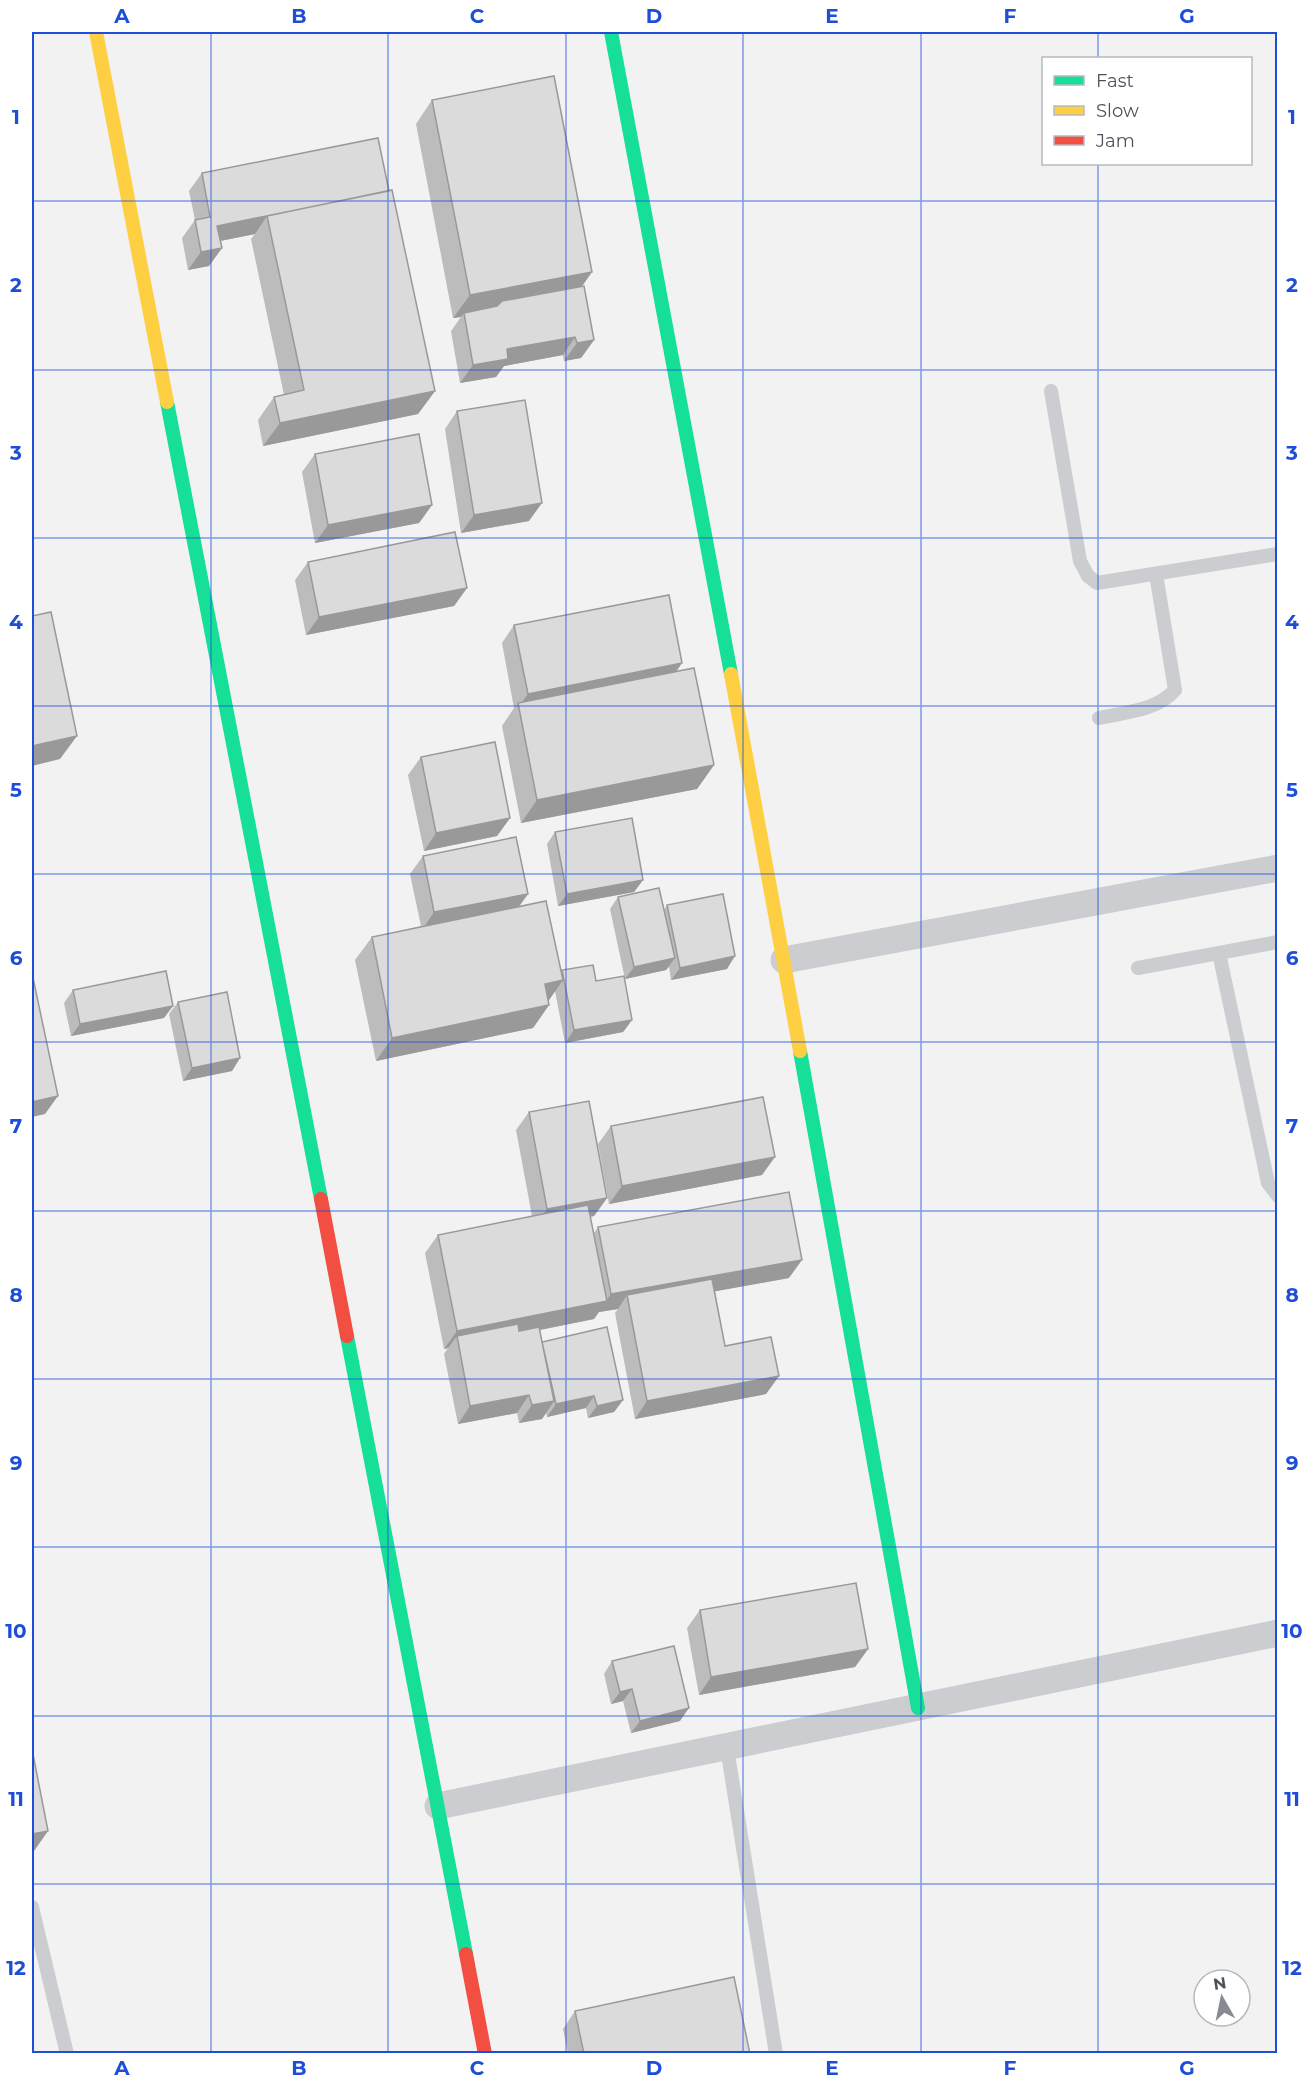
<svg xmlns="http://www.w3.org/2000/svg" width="1309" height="2085" viewBox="0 0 1309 2085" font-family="Montserrat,sans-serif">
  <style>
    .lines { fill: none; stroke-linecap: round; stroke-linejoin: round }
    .lane { stroke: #cccdd0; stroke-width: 14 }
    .street { stroke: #cccdd0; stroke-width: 27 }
    .fast { stroke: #16e098; stroke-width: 14 }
    .slow { stroke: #ffcf43; stroke-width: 14 }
    .jam { stroke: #f24e42; stroke-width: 14 }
    .wall { fill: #bcbcbd }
    .shaded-wall { fill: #99999a }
    .building { fill: #dbdbdc; stroke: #99999a; stroke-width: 1.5 }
    .grid { fill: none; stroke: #1d4ed8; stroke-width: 1.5; stroke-opacity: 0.55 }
    .neatline { fill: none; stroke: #1d4ed8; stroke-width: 2 }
    .grid-label { font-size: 20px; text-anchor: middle; font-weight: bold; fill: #1d4ed8 }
  </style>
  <rect width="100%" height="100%" fill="#f2f2f2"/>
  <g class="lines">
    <path class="lane" d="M1051,391L1080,561L1088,576L1097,583L1278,554
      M1099,718C1126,712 1156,711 1175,690L1156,574
      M1219,953L1268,1183L1278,1196
      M1138,968L1278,942
      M727,1748L776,2054
      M32,1907L67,2054"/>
    <path class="street" d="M784,960L1278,868
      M438,1806L1278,1633"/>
    <path class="fast" d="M611,32L731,674
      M167,402L321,1199
      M800,1051L918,1708
      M347,1336L466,1954"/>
    <path class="slow" d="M96,32L167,402
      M731,674L800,1051"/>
    <path class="jam" d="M321,1199L347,1336
      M466,1954L485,2054"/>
  </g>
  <path class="wall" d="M432,100L582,286L594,340L581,358L564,361L563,355L504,366L496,377L460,383L451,331L461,317L453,318L416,124Z
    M202,173L389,191L435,391L418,414L263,446L258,420L274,397L284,395L251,239L255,234L220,241L222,248L209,266L188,270L182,238L195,220L189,191Z
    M457,411L529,521L461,533L445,429Z
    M315,454L432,505L419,523L315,543L302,472Z
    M308,562L467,588L454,606L306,635L295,580Z
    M514,625L676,672L714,765L697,789L521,823L502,726L514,708L502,643Z
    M421,757L510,818L497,836L424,851L408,775Z
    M555,832L643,880L634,892L558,906L547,844Z
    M423,856L528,894L519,906L561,972L562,970L596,981L632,1020L623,1032L565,1043L555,991L548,1001L549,1005L533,1028L376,1061L355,960L372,937L421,926L410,874Z
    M618,897L664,910L667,905L727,969L671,980L669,967L666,970L625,979L610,909Z
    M73,990L164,1018L71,1036L64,1003Z
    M178,1002L240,1058L232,1071L183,1081L169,1014Z
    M529,1112L607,1198L594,1216L590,1217L594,1233L598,1227L789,1278L715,1291L725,1346L779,1376L766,1394L635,1419L615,1313L618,1309L599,1312L594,1319L540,1330L542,1342L623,1400L614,1412L588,1418L586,1408L547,1417L546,1413L542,1419L519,1423L517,1413L458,1424L444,1354L448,1348L444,1349L425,1253L438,1235L532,1216L516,1130Z
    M611,1126L762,1175L609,1204L598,1144Z
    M700,1610L868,1649L855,1667L699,1695L687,1628Z
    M612,1661L680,1721L631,1733L623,1701L611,1704L604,1674Z
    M575,2011L750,2054H568L563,2029Z"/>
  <path class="shaded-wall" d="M267,216L255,234L205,244L217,226Z
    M222,248L209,266L188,270L201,252Z
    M592,272L576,295L464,313L461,317L453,318L470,295Z
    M575,337L563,355L504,366L496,377L460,383L473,365L507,349Z
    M594,340L581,358L564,361L577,343Z
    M435,391L418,414L263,446L280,423Z
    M542,503L529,521L461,533L474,515Z
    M432,505L419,523L315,543L328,525Z
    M467,588L454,606L306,635L319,617Z
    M682,663L670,681L519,706L528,694Z
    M77,736L60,759L32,766V746Z
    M714,765L697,789L521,823L537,800Z
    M510,818L497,836L424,851L436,833Z
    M643,880L634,892L558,906L567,894Z
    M528,894L515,912L422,930L434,912Z
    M735,956L727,969L671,980L680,968Z
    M675,958L666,970L625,979L634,967Z
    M563,980L547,1003L545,984Z
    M549,1005L533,1028L376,1061L392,1038Z
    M173,1006L164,1018L71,1036L80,1024Z
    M632,1020L623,1032L565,1043L574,1030Z
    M240,1058L232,1071L183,1081L192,1068Z
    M58,1096L45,1114L32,1117V1102Z
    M775,1157L762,1175L609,1204L622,1186Z
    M607,1198L594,1216L534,1227L547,1209Z
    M802,1260L789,1278L629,1307L627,1295L618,1309L599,1312L594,1319L459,1346L457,1336L448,1348L444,1349L457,1331L606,1301L611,1294Z
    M779,1376L766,1394L635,1419L647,1401Z
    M529,1395L517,1413L458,1424L470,1406Z
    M594,1396L586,1408L547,1417L556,1404Z
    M623,1400L614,1412L588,1418L597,1406Z
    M554,1401L542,1419L519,1423L532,1405Z
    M868,1649L855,1667L699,1695L711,1677Z
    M632,1689L623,1701L611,1704L620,1692Z
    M689,1708L680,1721L631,1733L640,1721Z
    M48,1831L32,1854V1834Z"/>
  <path class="building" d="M554,76L592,272L470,295L432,100Z
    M378,138L389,191L217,226L222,248L201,252L195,220L210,217L202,173Z
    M392,190L435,391L280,423L274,397L304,390L267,216Z
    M584,286L594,340L577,343L575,337L507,349L508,359L473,365L464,313L497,306L502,301Z
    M525,400L542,503L474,515L457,411Z
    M419,434L432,505L328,525L315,454Z
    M455,532L467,588L319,617L308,562Z
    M669,595L682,663L528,694L514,625Z
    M51,612L77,736L32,746V616Z
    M694,668L714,765L537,800L518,703Z
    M495,742L510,818L436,833L421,757Z
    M632,818L643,880L567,894L555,832Z
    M516,837L528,894L434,912L423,856Z
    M659,888L675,958L634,967L618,897Z
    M723,894L735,956L680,968L667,905Z
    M546,901L563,980L545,984L549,1005L392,1038L372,937Z
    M593,965L596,981L624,976L632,1020L574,1030L562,970Z
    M166,971L173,1006L80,1024L73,990Z
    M32,973L58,1096L32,1102Z
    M227,992L240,1058L192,1068L178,1002Z
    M763,1097L775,1157L622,1186L611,1126Z
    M589,1101L607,1198L547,1209L529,1112Z
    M789,1192L802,1260L611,1294L598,1227Z
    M588,1205L607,1301L457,1331L438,1235Z
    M712,1279L725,1346L771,1337L779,1376L647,1401L627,1295Z
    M518,1324L519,1331L539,1327L554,1401L532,1405L529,1395L470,1406L457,1336Z
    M607,1327L623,1400L597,1406L594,1396L556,1404L542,1342Z
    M856,1583L868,1649L711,1677L700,1610Z
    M674,1646L689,1708L640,1721L632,1689L620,1692L612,1661Z
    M32,1749L48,1831L32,1834Z
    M734,1977L750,2054H584L575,2011Z"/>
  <path class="grid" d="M211,32V2054M388,32V2054M566,32V2054M743,32V2054M921,32V2054M1098,32V58M1098,164V2054M32,201H1278M32,370H1278M32,538H1278M32,706H1278M32,874H1278M32,1042H1278M32,1211H1278M32,1379H1278M32,1547H1278M32,1716H1278M32,1884H1278"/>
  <rect width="1309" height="2085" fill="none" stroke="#ffffff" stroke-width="66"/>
  <rect x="1042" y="57" width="210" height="108" fill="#ffffff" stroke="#b7babe" stroke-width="1.5"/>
  <rect x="1054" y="76" width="30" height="9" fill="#16e098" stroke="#b7babe" stroke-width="1.5"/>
  <text x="1096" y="87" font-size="18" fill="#4b535d">Fast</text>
  <rect x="1054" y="106" width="30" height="9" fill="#ffcf43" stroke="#b7babe" stroke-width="1.5"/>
  <text x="1096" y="117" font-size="18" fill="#4b535d">Slow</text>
  <rect x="1054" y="136" width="30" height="9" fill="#f24e42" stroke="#b7babe" stroke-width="1.5"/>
  <text x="1096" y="147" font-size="18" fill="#4b535d">Jam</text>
  <g transform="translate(1222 1998) rotate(351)"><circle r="28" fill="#ffffff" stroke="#b7babe" stroke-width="1.5"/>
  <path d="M0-4.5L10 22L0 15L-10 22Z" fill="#858b91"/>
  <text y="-9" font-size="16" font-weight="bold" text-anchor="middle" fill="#4b535d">N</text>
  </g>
  <rect x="33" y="33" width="1243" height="2019" class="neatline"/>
  <g class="grid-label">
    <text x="122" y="23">A</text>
    <text x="299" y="23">B</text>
    <text x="477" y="23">C</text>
    <text x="654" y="23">D</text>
    <text x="832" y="23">E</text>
    <text x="1010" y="23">F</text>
    <text x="1187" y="23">G</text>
    <text x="16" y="124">1</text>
    <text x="1292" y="124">1</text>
    <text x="16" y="292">2</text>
    <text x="1292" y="292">2</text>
    <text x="16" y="460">3</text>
    <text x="1292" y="460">3</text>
    <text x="16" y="629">4</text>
    <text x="1292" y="629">4</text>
    <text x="16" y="797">5</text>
    <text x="1292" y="797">5</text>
    <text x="16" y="965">6</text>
    <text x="1292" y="965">6</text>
    <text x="16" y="1133">7</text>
    <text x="1292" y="1133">7</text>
    <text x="16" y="1302">8</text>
    <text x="1292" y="1302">8</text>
    <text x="16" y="1470">9</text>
    <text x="1292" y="1470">9</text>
    <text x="16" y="1638">10</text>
    <text x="1292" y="1638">10</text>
    <text x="16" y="1806">11</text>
    <text x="1292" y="1806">11</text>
    <text x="16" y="1975">12</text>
    <text x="1292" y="1975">12</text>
    <text x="122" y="2075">A</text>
    <text x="299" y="2075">B</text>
    <text x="477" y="2075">C</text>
    <text x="654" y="2075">D</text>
    <text x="832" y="2075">E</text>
    <text x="1010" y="2075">F</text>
    <text x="1187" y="2075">G</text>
  </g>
</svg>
